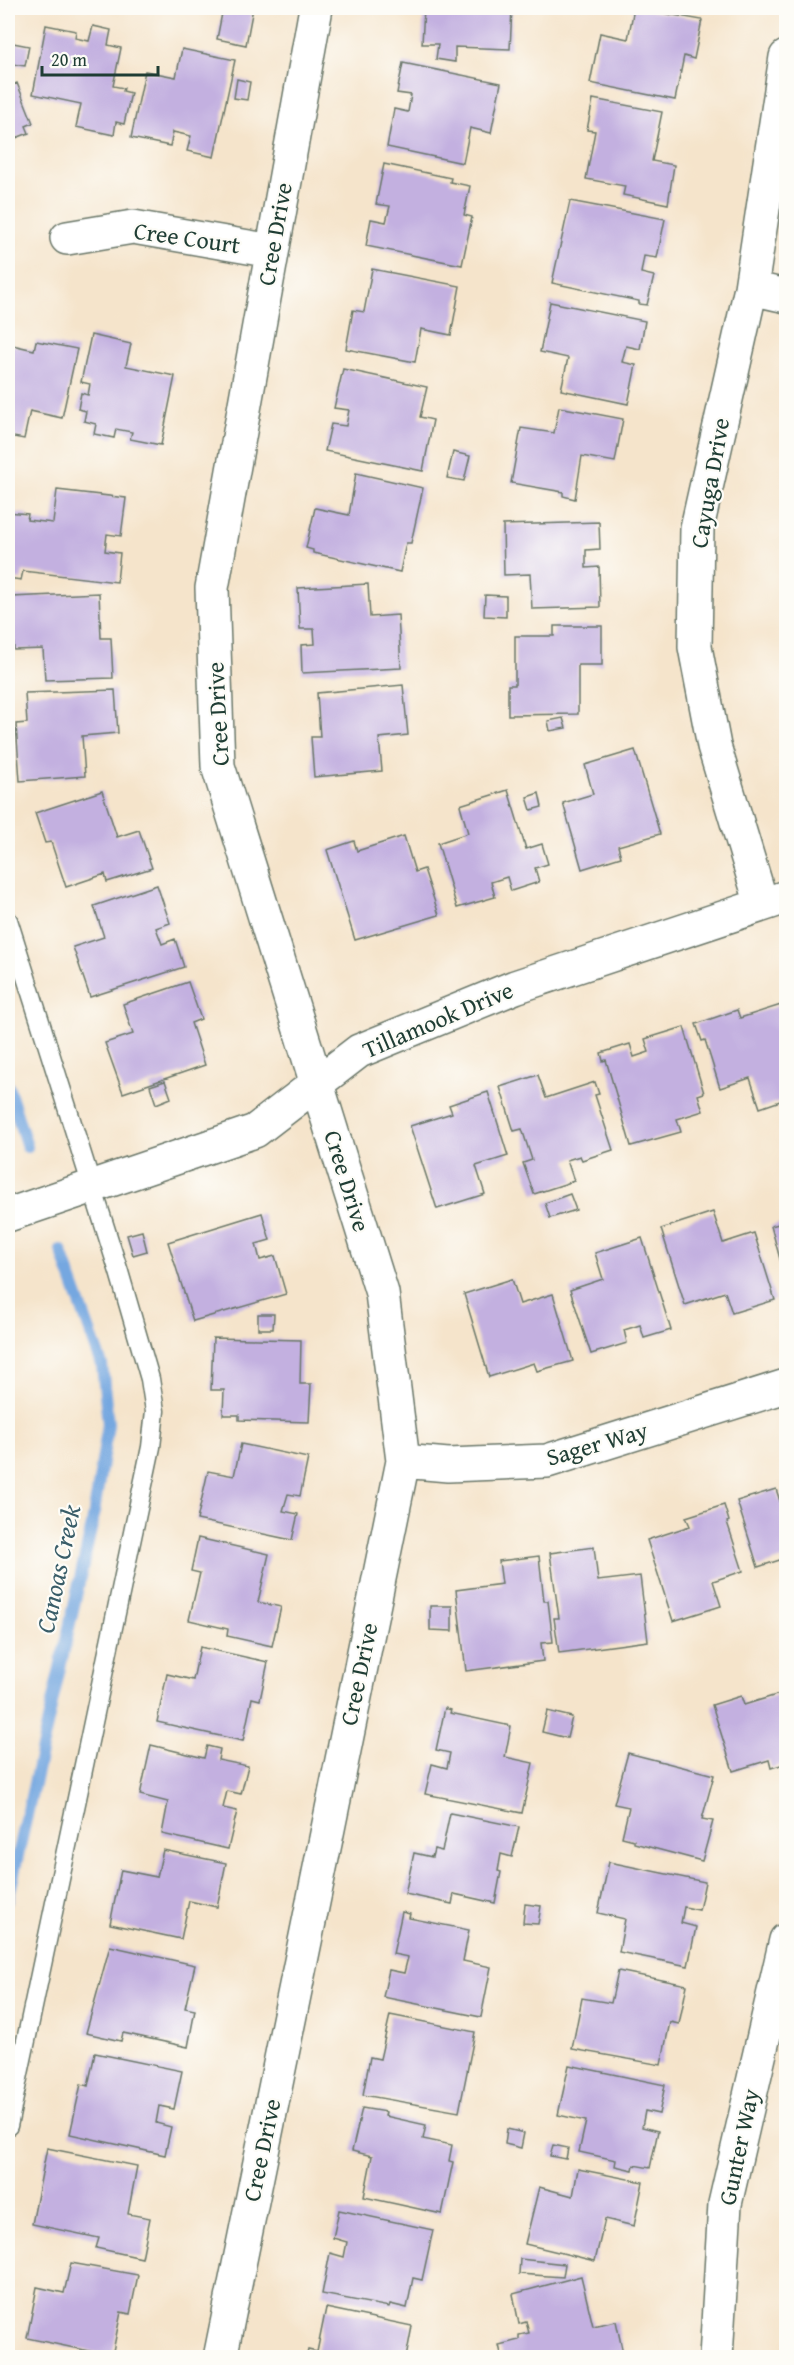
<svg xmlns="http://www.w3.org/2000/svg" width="794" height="2365" viewBox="0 0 794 2365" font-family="'Gentium Book Plus',serif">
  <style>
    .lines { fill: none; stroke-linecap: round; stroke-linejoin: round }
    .stream { stroke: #75a7e0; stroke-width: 12 }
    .building { fill: #c3b0e0 }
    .service-casing { stroke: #6a7769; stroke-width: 21 }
    .minor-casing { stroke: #6a7769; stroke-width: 36 }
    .service { stroke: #fff; stroke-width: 18 }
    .minor { stroke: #fff; stroke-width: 33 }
    .labels { text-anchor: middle; stroke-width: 4.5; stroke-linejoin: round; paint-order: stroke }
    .street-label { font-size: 24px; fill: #1f3d34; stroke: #fdfcf7 }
    .water-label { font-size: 26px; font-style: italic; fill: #395d68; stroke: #fdfcf7 }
  </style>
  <rect width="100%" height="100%" fill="#fdfcf7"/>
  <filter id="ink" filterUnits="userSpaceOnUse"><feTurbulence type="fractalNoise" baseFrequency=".0167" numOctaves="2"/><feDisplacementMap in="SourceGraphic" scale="12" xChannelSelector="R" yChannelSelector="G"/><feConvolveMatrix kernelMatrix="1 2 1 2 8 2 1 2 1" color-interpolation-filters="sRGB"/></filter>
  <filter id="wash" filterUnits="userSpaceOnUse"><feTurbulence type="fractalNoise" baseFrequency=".008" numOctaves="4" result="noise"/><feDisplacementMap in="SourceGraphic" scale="24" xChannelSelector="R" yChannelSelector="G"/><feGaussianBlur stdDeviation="1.35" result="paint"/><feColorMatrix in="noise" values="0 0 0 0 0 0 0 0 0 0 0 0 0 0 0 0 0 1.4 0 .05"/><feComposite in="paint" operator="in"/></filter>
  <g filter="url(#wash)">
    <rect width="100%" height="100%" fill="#f5e4cb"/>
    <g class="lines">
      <path class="stream" d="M8,1086L27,1147
        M8,1900L92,1525L108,1424L102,1365L61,1250"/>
    </g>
    <g id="blocks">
      <path class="building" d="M223,8H253L246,45L217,39Z
        M424,8H512L510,49L455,47V62L436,59L438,44H422Z
        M634,8L702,20L694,59L684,56L675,100L590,83L600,33L628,39Z
        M46,25L76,31L75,38L89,41L93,26L111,30L108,45L121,48L113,86L124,88L123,91L131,93L124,124L116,122L114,135L76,127L81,104L33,94Z
        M8,42L29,46L25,66L12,64L8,51Z
        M182,49L235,60L214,157L187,151L191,136L173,132L170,146L131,138L145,71L176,77Z
        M403,63L501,83L491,133L470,128L463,163L387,147L394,109L408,112L411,95L397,93Z
        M237,79L250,82L247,100L234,98Z
        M8,80L10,86L17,83L33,123L26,126L29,133L8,141Z
        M593,99L662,112L652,161L674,165L668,204L623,195L625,186L586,179L595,131L587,130Z
        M384,164L451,178L450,182L470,186L464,215L472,217L462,265L366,246L371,219L386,222L390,206L376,204Z
        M570,201L665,219L657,258L644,256L641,273L654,276L647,305L639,304V301L552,283Z
        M372,269L460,286L451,335L421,329L415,362L346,349L353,310L364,312Z
        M550,302L645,321L640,349L626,346L622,362L636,365L628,404L561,390L568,358L540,352Z
        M91,335L131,344L126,366L175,376L161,445L130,439L132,432L116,429L114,438L94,434L96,424L84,421L86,411L78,409L81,393L88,395L90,384L81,382Z
        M36,341L77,349L62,418L30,411L24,439L8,436V344L34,350Z
        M343,369L427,387L420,417L433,420L423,471L325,451L331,424L346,426L349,410L334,408Z
        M559,407L623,419L615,462L582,456L575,499L563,496V492L511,483L521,428L554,433Z
        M453,452L470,456L464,481L447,478Z
        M356,473L423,488L411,543H406L400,572L313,553V550L306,548L315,508L349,515Z
        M57,490L126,498L121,536L107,534L105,551L120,553L117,582L23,571L21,580L8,578V512L28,514L27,520L53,523Z
        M599,522L600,549L586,550V568L599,567L600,607L532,609L530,574L504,575L503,525Z
        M368,584L370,617L398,615L401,668L302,673L301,645L315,644L314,629H300L298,588Z
        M99,593L101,638H111L113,678L45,680L43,649L14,650L11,597Z
        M485,595L506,596V617L484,616Z
        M554,626H602V665H578V714L508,715V685H515V636H554Z
        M403,685L408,735L379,738L382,771L314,777L311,737H320L317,693Z
        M115,690L118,733L82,736L85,776L20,781L16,724L27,723L25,693Z
        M563,718L566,728L550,731L548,721Z
        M635,750L660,834L618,846L621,857L582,869L563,803L593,794L585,765Z
        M508,790L526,849L542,844L548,864L535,868L539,882L511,891L507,877L491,882L495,897L457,908L438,843L468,833L460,805Z
        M102,791L117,837L139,830L152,868L107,882L105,874L66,887L51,842L45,843L35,813Z
        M539,793L542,807L531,810L527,797Z
        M404,836L415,872L424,869L439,915L355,940L327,850L354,841L357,851Z
        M157,885L170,923L156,928L162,944L175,939L184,967L90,997L73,947L104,937L94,906Z
        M188,982L201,1019L191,1023L205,1065L123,1093L105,1043L133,1034L123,1004Z
        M781,1005L786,1023V1099L760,1108L750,1078L720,1088L705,1040L702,1041L696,1024L737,1010L740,1018Z
        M684,1027L704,1093L698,1095L703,1111L677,1119L681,1132L631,1146L606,1060L603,1061L601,1053L630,1044L634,1057L649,1052L645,1039Z
        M538,1075L546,1098L595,1082L599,1094L595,1095L613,1150L582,1160L580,1156L567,1160L574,1181L534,1194L523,1163L532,1160L522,1129L514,1131L500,1087Z
        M165,1081L171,1098L156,1104L150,1086Z
        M488,1092L508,1156L476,1166L485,1194L437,1209L410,1126L452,1113L449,1105Z
        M570,1194L576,1210L550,1218L545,1203Z
        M713,1212L723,1243L754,1233L775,1300L732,1313L725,1292L685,1305L661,1229Z
        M262,1213L270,1240L256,1244L260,1260L275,1256L286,1294L193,1321L168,1242Z
        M786,1222V1281L771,1226Z
        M142,1231L147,1251L133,1255L127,1235Z
        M642,1238L671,1330L644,1338L640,1325L624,1330L627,1343L591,1354L570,1290L603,1279L595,1253Z
        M512,1279L520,1304L553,1294L573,1361L537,1371L534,1363L489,1377L464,1294Z
        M258,1314H274L273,1329H258Z
        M213,1338L301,1340L300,1384H311L309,1422L239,1420V1415H223L224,1390H211Z
        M241,1444L308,1458L300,1496L288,1494L283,1511L298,1514L292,1540L197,1520L208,1471L234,1476Z
        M776,1489L780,1501L786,1499V1558L758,1567L737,1501Z
        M724,1505L729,1521L727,1522L743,1571L713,1581L721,1606L673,1621L647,1540L690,1526L686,1517Z
        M198,1538L269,1554L258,1602L281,1607L272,1646L227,1636L228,1629L189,1620L200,1573L191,1571Z
        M594,1547L598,1581L640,1576L648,1641L559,1653L554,1618H559L550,1553Z
        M539,1556L544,1601H548L553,1642L541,1643L543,1661L466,1671L456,1590L502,1584L499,1561Z
        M430,1606H452V1631L430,1630Z
        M200,1647L268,1662L260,1700L252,1698L243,1741L157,1722L167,1674L193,1680Z
        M786,1692V1782L781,1765L771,1768L769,1760L733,1771L712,1705L741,1696L744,1705Z
        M445,1708L451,1710L450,1713L511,1726L505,1757L533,1763L522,1813L425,1794L432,1764L447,1768L450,1753L436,1750Z
        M547,1711L572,1717L567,1738L542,1732Z
        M151,1745L204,1758L207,1746L220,1749L218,1760L248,1766L241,1794L227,1791L223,1808L237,1811L228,1849L162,1834L168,1802L140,1795Z
        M628,1753L714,1775L702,1819L713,1821L702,1861L634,1843V1840L622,1837L629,1807L614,1804Z
        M450,1813L519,1827L512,1857L501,1854L498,1871L501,1872L495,1903L454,1894L452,1904L405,1894L414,1853L432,1857L434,1849L442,1851Z
        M163,1850L226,1863L217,1907L189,1901L181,1939L110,1924L121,1870L157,1877Z
        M609,1862L705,1882L699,1910L684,1907L681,1923L696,1927L688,1966L619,1952L625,1919L598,1913Z
        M525,1904L541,1906L538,1924L523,1923Z
        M402,1912L410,1914L409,1918L469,1930L463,1961L491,1967L481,2017L383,1997L389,1970L404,1973L408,1957L393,1954Z
        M110,1946L195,1965L185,2008L195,2010L188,2047L123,2033L121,2041L86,2033Z
        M618,1971L687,1985L679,2024L670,2022L661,2065L572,2049L582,1998L611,2003Z
        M390,2015L475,2032L459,2112L363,2095L370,2057L380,2059Z
        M95,2053L182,2071L174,2109L159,2106L156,2123L171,2127L165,2155L70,2134L81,2084L88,2086Z
        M569,2065L665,2085L659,2114L645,2111L642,2127L658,2131L650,2168L634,2165L633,2170L615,2166L616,2160L579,2152L586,2121L558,2115Z
        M362,2108L386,2112L385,2116L426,2125L423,2139L452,2145L449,2161L453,2162L442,2214L364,2197L372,2156L352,2151Z
        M507,2129L524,2133L521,2148L505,2144Z
        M553,2145L568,2148L566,2159L550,2156Z
        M47,2148L137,2166L128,2214L150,2218L142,2258L96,2248L99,2238L32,2224Z
        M578,2169L643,2182L634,2226L605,2219L595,2261L525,2244L539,2187L573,2196Z
        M339,2210L433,2230L422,2280L413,2278L407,2308L390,2304L389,2307L322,2294L330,2253L344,2257L347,2242L333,2238Z
        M520,2259L565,2264L563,2277L519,2274Z
        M71,2263L138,2275L130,2314L121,2312L112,2356L27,2338L37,2287L64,2293Z
        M581,2276L593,2326L616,2321L624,2358H502L499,2345L519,2340V2335L529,2333L526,2322L519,2324L513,2294Z
        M326,2308L412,2326L406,2358H306L308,2350L317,2352Z
        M8,2351L32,2357L31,2358H8Z"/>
    </g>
  </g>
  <g filter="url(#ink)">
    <use href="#blocks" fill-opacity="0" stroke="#6a7769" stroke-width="1.5"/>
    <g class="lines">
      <g class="service-casing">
        <path id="service" d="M8,920L119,1272L150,1379L155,1411L151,1447L8,2126"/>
      </g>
      <g class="minor-casing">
        <path id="minor" d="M67,238L133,227L272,251
          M751,288L786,296
          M762,905L714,746L695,647L697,528L751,288L786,57
          M8,1215L255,1131L359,1051L515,987L786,897
          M403,1461L448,1465L547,1461L786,1386
          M220,2358L403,1461L382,1293L218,766L212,588L316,8
          M716,2358L725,2204L786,1940"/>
      </g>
      <use href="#service" class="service"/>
      <use href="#minor" class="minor"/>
    </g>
  </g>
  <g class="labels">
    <g class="street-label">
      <text transform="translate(275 234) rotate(-80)" y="8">Cree Drive</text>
      <text transform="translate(187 238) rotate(8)" y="8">Cree Court</text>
      <text transform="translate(710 483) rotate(-80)" y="8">Cayuga Drive</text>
      <text transform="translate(218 714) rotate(-93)" y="8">Cree Drive</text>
      <text transform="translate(438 1020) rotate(-23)" y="8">Tillamook Drive</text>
      <text transform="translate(347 1181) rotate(73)" y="8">Cree Drive</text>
      <text transform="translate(597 1444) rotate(-16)" y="8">Sager Way</text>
      <text transform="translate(359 1674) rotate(-78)" y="8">Cree Drive</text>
      <text transform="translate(739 2147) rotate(-78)" y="8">Gunter Way</text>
      <text transform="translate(262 2150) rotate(-78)" y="8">Cree Drive</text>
    </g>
    <g class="water-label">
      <text transform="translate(58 1569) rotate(-78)" y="9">Canoas Creek</text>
    </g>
  </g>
  <rect width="794" height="2365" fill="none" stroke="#fdfcf7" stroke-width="30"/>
  <path d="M42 66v9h116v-9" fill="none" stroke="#1f3d34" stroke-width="3"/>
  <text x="51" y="66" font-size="18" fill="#1f3d34" stroke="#fdfcf7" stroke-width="4.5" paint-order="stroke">20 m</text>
</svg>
